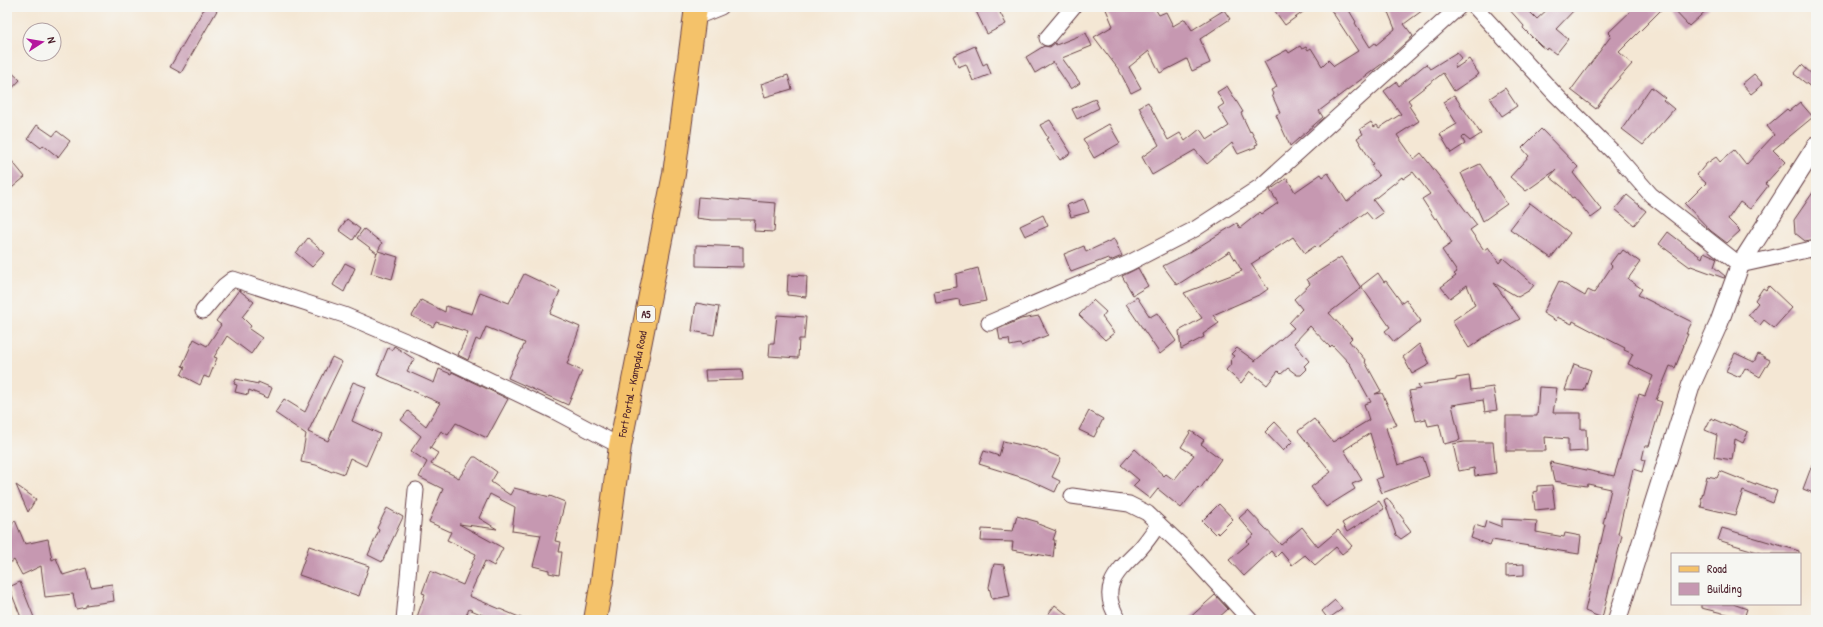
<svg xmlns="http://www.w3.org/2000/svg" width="1823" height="627" viewBox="0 0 1823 627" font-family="'Patrick Hand',sans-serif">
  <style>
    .building { fill: #c698b1 }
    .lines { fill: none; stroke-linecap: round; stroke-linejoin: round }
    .minor-casing { stroke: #643d44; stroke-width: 17 }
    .tertiary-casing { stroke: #643d44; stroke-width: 20 }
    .primary-casing { stroke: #643d44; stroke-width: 24 }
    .minor { stroke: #fff; stroke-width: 15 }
    .tertiary { stroke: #fff; stroke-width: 18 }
    .primary { stroke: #f4c26a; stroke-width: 22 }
    .labels { text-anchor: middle; stroke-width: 3; stroke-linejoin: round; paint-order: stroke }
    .shield { fill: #f6f6f2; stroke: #7e6067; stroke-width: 1 }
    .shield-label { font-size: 10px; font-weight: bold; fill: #4a1f2b }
    .street-label { font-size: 11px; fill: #4a1f2b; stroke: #f6f6f2 }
  </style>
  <rect width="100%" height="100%" fill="#f6f6f2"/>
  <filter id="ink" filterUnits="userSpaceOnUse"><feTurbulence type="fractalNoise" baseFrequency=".025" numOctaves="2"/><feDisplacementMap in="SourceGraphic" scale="8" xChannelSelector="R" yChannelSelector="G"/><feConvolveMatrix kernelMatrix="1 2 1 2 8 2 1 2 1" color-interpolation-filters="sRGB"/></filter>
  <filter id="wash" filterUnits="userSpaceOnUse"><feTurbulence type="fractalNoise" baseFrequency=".012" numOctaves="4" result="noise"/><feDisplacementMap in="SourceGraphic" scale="16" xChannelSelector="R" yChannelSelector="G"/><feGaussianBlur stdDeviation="0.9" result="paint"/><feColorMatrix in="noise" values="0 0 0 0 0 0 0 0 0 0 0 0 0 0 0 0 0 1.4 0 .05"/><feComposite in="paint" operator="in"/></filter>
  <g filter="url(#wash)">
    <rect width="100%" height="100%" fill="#f4e7d4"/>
    <g id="blocks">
      <path class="building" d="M205,7H219L181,73L170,67Z
        M974,7H997L1006,24L987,34Z
        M1105,7H1154L1159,15L1166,12L1173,26L1185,19L1192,30L1224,10L1230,19L1200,39L1210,63L1192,71L1187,59L1160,73L1149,51L1129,67L1141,88L1131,93L1119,70L1094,37L1113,26Z
        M1272,7H1310L1285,25Z
        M1329,7H1347L1356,22L1355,23L1370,47L1375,43L1376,45L1395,29L1386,7H1427L1404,24L1413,36L1383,63L1319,111L1323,117L1290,146L1276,115L1280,113L1272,95L1273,94L1271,90L1277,87L1264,62L1287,50L1289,53L1300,46L1302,49L1306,47L1308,50L1311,48L1322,66L1328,60L1334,66L1358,51Z
        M1507,7H1525L1537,19L1550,7H1577L1556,29L1568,39L1556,54L1548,48L1547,50L1541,46L1523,28L1524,26Z
        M1635,7H1664L1619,52L1632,64L1610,89L1596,109L1571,90L1611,36L1608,33Z
        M1671,7H1710L1689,26Z
        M1086,33L1092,46L1062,58L1080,83L1071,89L1053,62L1035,73L1026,57L1044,46L1050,47L1055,43L1056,45Z
        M975,46L983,65L987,63L991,74L973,81L966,64L958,67L953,56Z
        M1457,52L1462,58L1454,65L1456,68L1469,59L1479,74L1454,91L1443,73L1408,100L1411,104L1409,106L1419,121L1397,135L1414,159L1421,153L1477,225L1470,230L1484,250L1488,247L1499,263L1503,258L1534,285L1530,290L1518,297L1494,283L1520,319L1483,338L1469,348L1452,321L1475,305L1467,285L1450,298L1441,287L1456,276L1454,274L1457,272L1442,250L1452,243L1437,218L1435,219L1422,199L1430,194L1413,172L1403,179L1402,177L1373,200L1383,213L1373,220L1366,212L1317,248L1315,246L1305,253L1293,237L1251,264L1268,289L1261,294L1213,315L1219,323L1203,334L1204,337L1181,349L1179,331L1202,318L1184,293L1242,271L1230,251L1177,285L1163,266L1187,254L1237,223L1240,228L1260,212L1262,214L1278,203L1270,190L1287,178L1295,192L1321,174L1323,177L1328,173L1347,202L1379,176L1371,165L1373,164L1357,138L1363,134L1360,129L1371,122L1374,127L1377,125L1379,128L1401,114L1384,91L1396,82L1399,86L1426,64L1430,69Z
        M1802,65L1816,78V91L1794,74Z
        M7,68L20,80L7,94Z
        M1754,74L1763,84L1751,94L1742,84Z
        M788,75L792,89L765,97L761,84Z
        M1227,86L1243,112L1241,113L1250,132L1251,131L1258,144L1255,145L1256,147L1238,154L1232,143L1207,164L1195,150L1152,175L1142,157L1159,145L1139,107L1148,102L1168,140L1180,133L1185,141L1200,129L1207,140L1229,126L1218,108L1224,104L1217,92Z
        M1651,87L1665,98L1663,100L1674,109L1643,145L1622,129Z
        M1505,88L1517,106L1502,116L1490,98Z
        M1454,95L1481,134L1470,141L1464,136L1462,138L1465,144L1451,153L1440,134L1457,124L1443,102Z
        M1095,99L1099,108L1077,119L1072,109Z
        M1800,102L1813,117L1773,150L1785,162L1765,184L1768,186L1750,209L1740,202L1728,219L1740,231L1727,243L1711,231L1685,204L1706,183L1697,175L1706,164L1716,157L1720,162L1734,150L1746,165L1774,135L1767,126L1787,109L1789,111Z
        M1050,120L1071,153L1060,160L1046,139L1048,138L1040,125Z
        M1109,124L1120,143L1094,158L1083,139Z
        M37,125L53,136L57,131L70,141L58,157L43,145L41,148L28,138Z
        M1541,129L1578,167L1573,173L1602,210L1591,218L1574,197L1572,198L1565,189L1550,177L1556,170L1526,191L1510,177L1529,156L1522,148Z
        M7,155L25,177L7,192Z
        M1480,164L1507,204L1483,221L1461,173Z
        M1816,188V239L1805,241L1795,233L1794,220Z
        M1627,195L1646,211L1634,225L1615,209Z
        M698,197L776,203L774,232L754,231L755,220H712L696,218Z
        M1084,199L1089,212L1071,217L1067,205Z
        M1530,203L1570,233L1551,258L1510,229Z
        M1043,215L1048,226L1025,236L1020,226Z
        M347,219L360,229L353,240L339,230Z
        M364,229L382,243L378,251L398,257L392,279L371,273L377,252V253L357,238Z
        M1668,232L1702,258L1704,252L1717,258L1714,267L1725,276L1724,278L1691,266L1690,267L1659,244Z
        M308,238L325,253L312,267L296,253Z
        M1114,239L1122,256L1110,261L1108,258L1071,272L1064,254L1084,246L1086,252Z
        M696,245L743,247V267L696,266Z
        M1623,250L1640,262L1628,279L1642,289L1638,295L1692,322L1686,334H1688L1683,345H1684L1675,368L1670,366L1656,400L1662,402L1649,446H1645L1642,459L1645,460L1642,472L1633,469L1618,534L1622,535L1602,618L1585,611L1605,524H1603L1611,489L1588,484L1587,486L1554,481L1550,462L1614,476L1639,394L1645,396L1653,376L1628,364L1633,354L1624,350L1625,348L1573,321L1572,324L1557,317L1556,321L1543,313L1559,281L1585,296L1588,290L1594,293L1612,266L1610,264L1618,253L1620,254Z
        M1341,257L1361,288L1329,313L1352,338L1349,341L1366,361L1365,362L1381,391L1375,394L1382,393L1397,425L1386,428L1398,465L1423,457L1429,476L1382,493L1376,479L1383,477L1370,433L1344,450L1362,480L1352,484L1355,489L1326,507L1311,487L1331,472L1298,431L1314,419L1333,442L1369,420L1364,404L1371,402L1350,364L1332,345L1330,347L1310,326L1294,343L1309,361L1304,366L1307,369L1301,375H1297L1288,368L1281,374L1278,371L1267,385L1250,371L1241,383L1226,370L1232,363L1230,361L1234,356L1231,354L1237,348L1255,361L1294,328L1289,323L1302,309L1294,299L1310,284L1307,279Z
        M345,263L355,268L344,292L333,285Z
        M978,268L986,301L960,306L959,299L936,303L934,291L957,287L956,274Z
        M1138,268L1148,286L1133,295L1122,276Z
        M1378,273L1384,282L1386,281L1402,303L1406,300L1421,321L1394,342L1385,331L1390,327L1361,286Z
        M524,274L560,291L550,314L580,327L567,364L582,371L568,405L508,378L525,343L486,327L480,341L476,339L468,360L458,355L468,332L436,322L433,327L412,316L421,300L445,312L446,306L472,314L480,292L509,303Z
        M788,275L807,276L806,297L787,295Z
        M1769,286L1792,308L1774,328L1764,320L1760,325L1748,315L1758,303L1755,300L1763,288L1766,290Z
        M239,290L254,302L242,317L251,326L249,329L262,338L251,354L227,336L214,357L217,358L209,378L204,376L200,385L181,375L185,367L182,366L194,339L207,346L221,325L216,321Z
        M1137,297L1150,317L1157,313L1176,341L1160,354L1126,304Z
        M1093,300L1106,312L1102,317L1114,333L1105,340L1079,315Z
        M696,303L719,307L714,335L692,331Z
        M777,315L806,317L804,339H799L798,358L769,356L770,343H774Z
        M1039,316L1048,335L1021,346L1020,344L1010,346L1009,339L1000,340L998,329L1021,319Z
        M1419,344L1430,364L1412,374L1403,357Z
        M394,346L414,359L407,371L434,383L439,369L451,374L452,372L508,399L487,438L456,423L448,435L441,431L430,448L438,453L431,464L459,478L473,457H476L497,472L491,482L510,495L514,488L550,497V496L565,502L555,541L561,542L559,552H562L559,575L549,573V570L533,566L541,535L512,531L515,507L490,494L479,518L497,529L459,524L503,548L494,566L485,561L469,596L526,620H494L469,609L464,620H416L425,594L422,593L430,571L463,585L476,554L447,540L451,532L429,522L443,489L419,477L427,462L411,451L421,436L401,420L408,411L426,426L440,403L377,375L388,348L392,350Z
        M1735,353L1754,362L1758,354L1770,360L1760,377L1745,368L1740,377L1726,371Z
        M332,357L342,362L308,432L328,441L353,382L366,387L352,421L380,434L366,466L350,458L344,474L333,470L332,472L316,465L301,462L306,434L275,413L284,399L305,412Z
        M1574,364L1591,370L1584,391L1565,390Z
        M742,369L743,380L706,381L705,370Z
        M1469,376L1471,390L1493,387L1497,410L1485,412L1483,400L1452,405L1460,440L1444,444L1439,424L1428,426L1426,419L1416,421L1409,391L1420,389L1418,385L1456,380V378Z
        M236,379L258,384V382L272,388L268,398L249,390L248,395L235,392L237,385L234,384Z
        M1539,387L1557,388L1553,413H1581V429H1586L1587,451L1568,452V439L1545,437L1546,451H1506V416H1537Z
        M1089,411L1103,419L1094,437L1079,430Z
        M1711,418L1729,426L1730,424L1748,432L1743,443L1735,439L1732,460L1714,457L1717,435L1705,430Z
        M1275,422L1293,441L1283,451L1265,432Z
        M1191,431L1204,440L1201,444L1221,459L1200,489L1198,487L1181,508L1158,489L1150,499L1133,486L1139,480L1121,465L1135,449L1164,476L1166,474L1174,480L1194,455L1181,447Z
        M1003,441L1035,448L1036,447L1061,458L1052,477L1060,481L1055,492L1027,479L979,464L984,451L999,456Z
        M1464,442H1493L1496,473L1475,476L1474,468L1459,471L1453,444Z
        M1815,457H1816V494L1803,489Z
        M1720,471L1755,485L1756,483L1777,491L1773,503L1743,491L1735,515L1701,507L1702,501L1701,500L1707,476L1717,478Z
        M16,485L36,499L28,512Z
        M1552,485L1555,508L1535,510L1533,492L1537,491V486Z
        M1387,498L1404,520L1403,521L1411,532L1401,539L1396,535L1384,500Z
        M1379,501L1384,509L1347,532L1342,523Z
        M1219,504L1233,519L1218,534L1217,532L1215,534L1202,521Z
        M387,508L403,517L382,562L368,555L379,530L377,528Z
        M1248,510L1281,545L1302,527L1318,547L1338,530L1352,546L1342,554L1336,547L1315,565L1305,555L1292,565L1281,552L1276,557L1271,551L1244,576L1229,560L1249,543L1247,541L1254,535L1239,518Z
        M1017,516L1038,522V524L1056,531L1053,540H1055L1053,557L1012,550L1013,542L981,541L982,529L1013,531Z
        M1502,519L1537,521L1536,532L1564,537L1565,533L1581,536L1579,554L1492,540L1490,545L1471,538L1475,525L1484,528L1486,521L1502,527Z
        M15,520L25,544L48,539L52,560L56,558L63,575L86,568L91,587L112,584L114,601L86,605V607L76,609L73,594L45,597L41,566L22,575L14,560L7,565V532Z
        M1722,528L1799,551V554H1764L1718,540Z
        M309,546L369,566L359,596L299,575Z
        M994,564L1004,565L1010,596L992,599L989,587Z
        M1524,564V575L1506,576V565Z
        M20,582L35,620H22L9,587Z
        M1215,595L1228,609L1216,620H1187Z
        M1335,600L1342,609L1328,619L1322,611Z
        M1701,604H1733L1747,609L1744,618L1701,608Z
        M1055,605L1074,620H1044Z"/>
    </g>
  </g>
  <g filter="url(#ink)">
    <use href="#blocks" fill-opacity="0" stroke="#643d44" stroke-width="1"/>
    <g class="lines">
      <g class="minor-casing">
        <path id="minor" d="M1475,7L1555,94L1615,154L1651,195L1740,265L1816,248
          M694,18L721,7
          M1047,38L1073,7
          M203,311L224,286L233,279L344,315L422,348L554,411L620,446
          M989,323L1129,263L1195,229L1261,186L1459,7
          M1072,496L1129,504L1147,513L1183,547L1250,620
          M404,620L416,490
          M1119,620C1098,588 1116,573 1138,551C1146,543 1152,533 1159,524"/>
      </g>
      <g class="tertiary-casing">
        <path id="tertiary" d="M1617,620L1691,385L1719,323L1740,265L1816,146"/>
      </g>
      <g class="primary-casing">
        <g id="primary">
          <path id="s1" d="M595,620L602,581L620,446L674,174L696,7"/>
        </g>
      </g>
      <use href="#minor" class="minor"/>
      <use href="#tertiary" class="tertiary"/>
      <use href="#primary" class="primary"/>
    </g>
  </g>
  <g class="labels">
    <rect class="shield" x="637" y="306" width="18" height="16" rx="3"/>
    <g class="shield-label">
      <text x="646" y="318">A5</text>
    </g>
    <g class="street-label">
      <text dy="4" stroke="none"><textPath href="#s1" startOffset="239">Fort Portal - Kampala Road</textPath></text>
    </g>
  </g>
  <rect width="1823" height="627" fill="none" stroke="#f6f6f2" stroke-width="24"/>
  <rect x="1671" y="553" width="130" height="52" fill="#f6f6f2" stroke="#b1a0a2"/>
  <rect x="1679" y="566" width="20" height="6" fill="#f4c26a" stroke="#b1a0a2"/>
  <text x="1707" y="573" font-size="12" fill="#4a1f2b">Road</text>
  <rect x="1679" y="583" width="20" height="12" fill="#c698b1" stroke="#b1a0a2"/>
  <text x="1707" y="593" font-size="12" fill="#4a1f2b">Building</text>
  <g transform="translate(42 42) rotate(78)"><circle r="19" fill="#f6f6f2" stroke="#b1a0a2"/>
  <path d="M0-3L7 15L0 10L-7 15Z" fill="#b5179e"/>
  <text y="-6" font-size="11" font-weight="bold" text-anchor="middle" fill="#4a1f2b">N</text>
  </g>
</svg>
